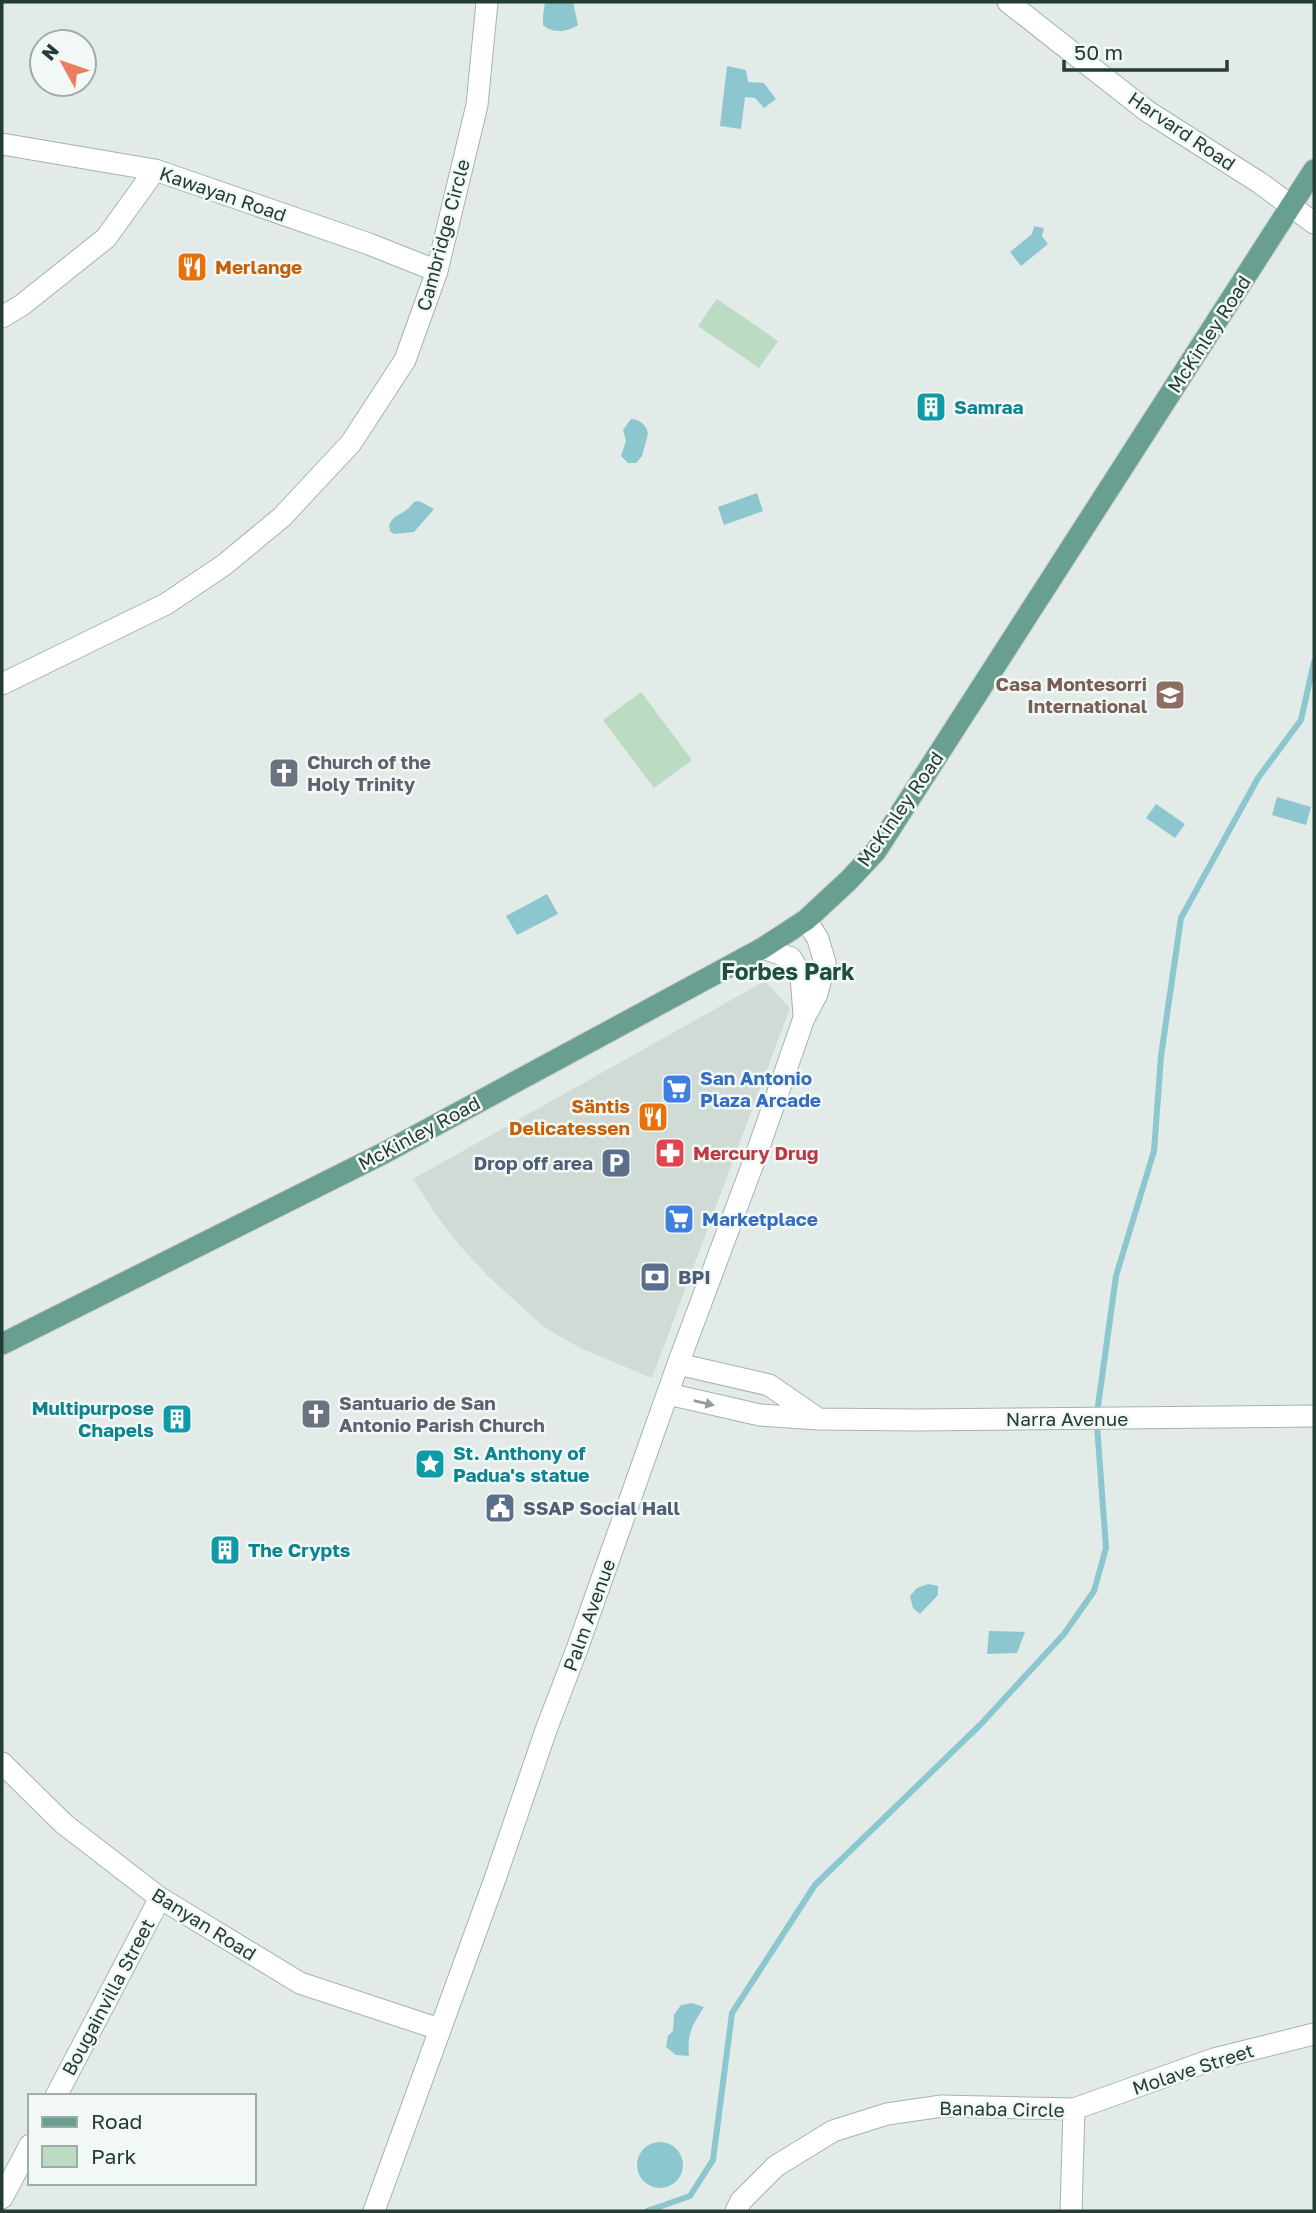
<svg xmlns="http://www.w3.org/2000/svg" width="1316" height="2213" viewBox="0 0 1316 2213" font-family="'Golos Text',sans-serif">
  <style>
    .built { fill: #d0dbd6 }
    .green { fill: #bbdcc3 }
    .water { fill: #8cc6cf }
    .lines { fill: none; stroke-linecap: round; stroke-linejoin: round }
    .stream { stroke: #8cc6cf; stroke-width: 6 }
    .minor-casing { stroke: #a5b3ae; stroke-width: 23 }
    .major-casing { stroke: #c1c8c6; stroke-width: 23 }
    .minor { stroke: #fff; stroke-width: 21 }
    .major { stroke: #689f90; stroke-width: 21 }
    .oneway { fill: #919e9a }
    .labels { text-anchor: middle; stroke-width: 5; stroke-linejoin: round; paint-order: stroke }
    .street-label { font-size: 19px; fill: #233c34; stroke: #f2f8f5 }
    .food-label { font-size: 19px; font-weight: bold; fill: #c56008; stroke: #f2f8f5; text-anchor: start }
    .culture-label { font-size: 19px; font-weight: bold; fill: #0d838f; stroke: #f2f8f5; text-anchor: start }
    .education-label { font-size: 19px; font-weight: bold; fill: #785e54; stroke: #f2f8f5; text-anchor: end }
    .worship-label { font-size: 19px; font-weight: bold; fill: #5b616d; stroke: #f2f8f5; text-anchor: start }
    .shop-label { font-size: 19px; font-weight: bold; fill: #366cbe; stroke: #f2f8f5; text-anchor: start }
    .health-label { font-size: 19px; font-weight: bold; fill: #be3a42; stroke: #f2f8f5; text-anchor: start }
    .service-label { font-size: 19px; font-weight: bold; fill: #4e5e75; stroke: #f2f8f5; text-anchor: start }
    .quarter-label { font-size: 23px; font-weight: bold; fill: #1f4d41; stroke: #f2f8f5 }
  </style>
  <rect width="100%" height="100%" fill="#e2ebe7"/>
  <path class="built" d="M765,981L790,1008L652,1378L580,1348L544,1327L489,1277L461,1247L437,1216L413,1179Z"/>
  <path class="green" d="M717,299L778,341L759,368L698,326Z
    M641,692L692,760L654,788L603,720Z"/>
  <path class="water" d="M545,2H573L578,25C568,32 553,34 543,25V16Z
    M727,66L746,70L748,82L764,83L776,99L764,108L755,98L745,97L741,129L720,126Z
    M1034,226L1044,228L1042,236L1048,244L1021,266L1010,252L1032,234Z
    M631,419C640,419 647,426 648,434L642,456L636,463H628L621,456L626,441L623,430Z
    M757,493L763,511L724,525L718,507Z
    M419,501L434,509L414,532L394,534L390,531L389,525C395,512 404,516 414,502Z
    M1277,797L1311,807L1306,825L1272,815Z
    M1156,804L1185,824L1175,838L1146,818Z
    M547,894L558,914L517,935L506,916Z
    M928,1584L938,1586V1595L920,1614L913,1608L910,1596L917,1588Z
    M989,1631L1025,1632L1017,1653L987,1654Z
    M692,2003L704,2007C692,2026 687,2033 689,2056L676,2055L666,2047L668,2036L673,2031L674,2015L681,2005Z
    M637 2165a23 23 0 1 1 46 0a23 23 0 1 1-46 0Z"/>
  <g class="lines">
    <path class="stream" d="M1097,1413L1116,1276L1154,1151L1161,1056L1181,918L1258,778L1301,720L1314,662
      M647,2211L690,2196L713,2160L732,2013L815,1885L981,1724L1064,1634L1094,1591L1106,1548L1097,1425"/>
    <g class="minor-casing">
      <path id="minor" d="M1008,2L1147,111L1260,183L1314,223
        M2,144L155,170L369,244L437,271
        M2,317L22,305L106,238L155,170
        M2,684L166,604L224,565L282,517L351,443L405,360L437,271L477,105L487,2
        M763,948L791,958L801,975L804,1016
        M678,1364L769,1385L817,1418
        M668,1394L760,1415L819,1419L916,1420L1314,1416
        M2,1763L64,1824L160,1898L300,1983L439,2029
        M56,2096L160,1898
        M2,2198L30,2145
        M374,2211L495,1879L546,1730L577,1649L678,1364L754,1161L804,1018L817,994L825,963L818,939L806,920
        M736,2211L741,2201L776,2166L833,2131L887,2114L942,2106L1074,2109L1214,2059L1314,2034
        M1071,2211L1074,2109"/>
    </g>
    <g class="major-casing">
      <path id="major" d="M2,1344L384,1153L763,948L806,920L849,880L876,851L1314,170"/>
    </g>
    <use href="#minor" class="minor"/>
    <use href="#major" class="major"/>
  </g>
  <defs><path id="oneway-solid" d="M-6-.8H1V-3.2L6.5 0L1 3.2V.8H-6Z" transform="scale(1.75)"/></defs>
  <use class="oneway" href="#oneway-solid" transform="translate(704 1403) rotate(13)"/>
  <defs>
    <g id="restaurant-square" transform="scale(1.575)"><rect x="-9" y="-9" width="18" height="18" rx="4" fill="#e8710a" stroke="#f2f8f5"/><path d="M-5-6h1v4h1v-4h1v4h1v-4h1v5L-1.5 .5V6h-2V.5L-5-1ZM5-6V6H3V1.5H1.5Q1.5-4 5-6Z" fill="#fff"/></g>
    <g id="building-square" transform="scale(1.575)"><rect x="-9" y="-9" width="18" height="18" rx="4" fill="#0f9aa8" stroke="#f2f8f5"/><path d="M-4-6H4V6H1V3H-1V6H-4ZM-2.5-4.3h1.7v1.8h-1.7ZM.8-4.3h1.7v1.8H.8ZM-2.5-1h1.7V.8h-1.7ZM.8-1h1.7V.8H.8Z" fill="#fff"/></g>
    <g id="school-square" transform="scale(1.575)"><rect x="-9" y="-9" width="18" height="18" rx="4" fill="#8d6e63" stroke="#f2f8f5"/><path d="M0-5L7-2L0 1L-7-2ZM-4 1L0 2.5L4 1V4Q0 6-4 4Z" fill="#fff"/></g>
    <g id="church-square" transform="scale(1.575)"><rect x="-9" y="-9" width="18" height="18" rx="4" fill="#6b7280" stroke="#f2f8f5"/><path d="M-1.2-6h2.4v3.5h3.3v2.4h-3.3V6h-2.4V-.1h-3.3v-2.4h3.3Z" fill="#fff"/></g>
    <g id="supermarket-square" transform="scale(1.575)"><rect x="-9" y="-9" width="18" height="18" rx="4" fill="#3f7fe0" stroke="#f2f8f5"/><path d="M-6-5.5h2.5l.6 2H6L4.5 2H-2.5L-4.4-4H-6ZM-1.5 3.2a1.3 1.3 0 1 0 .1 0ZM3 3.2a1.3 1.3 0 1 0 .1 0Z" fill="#fff"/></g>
    <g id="pharmacy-square" transform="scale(1.575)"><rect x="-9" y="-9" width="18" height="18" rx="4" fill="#e0444e" stroke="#f2f8f5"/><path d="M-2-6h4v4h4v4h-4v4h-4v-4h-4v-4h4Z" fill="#fff"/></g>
    <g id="parking-square" transform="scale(1.575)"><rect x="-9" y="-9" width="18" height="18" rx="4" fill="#5c6f8a" stroke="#f2f8f5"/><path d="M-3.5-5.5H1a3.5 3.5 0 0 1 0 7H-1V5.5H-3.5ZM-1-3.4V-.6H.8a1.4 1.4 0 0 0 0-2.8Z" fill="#fff"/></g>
    <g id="bank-square" transform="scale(1.575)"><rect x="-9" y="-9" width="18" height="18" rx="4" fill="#5c6f8a" stroke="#f2f8f5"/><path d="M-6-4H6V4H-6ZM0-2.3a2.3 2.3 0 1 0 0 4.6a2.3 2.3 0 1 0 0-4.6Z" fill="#fff"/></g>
    <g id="sight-square" transform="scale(1.575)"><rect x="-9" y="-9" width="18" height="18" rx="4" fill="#0f9aa8" stroke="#f2f8f5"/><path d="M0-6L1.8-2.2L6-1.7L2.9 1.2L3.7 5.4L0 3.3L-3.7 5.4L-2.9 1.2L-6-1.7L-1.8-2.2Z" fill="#fff"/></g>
    <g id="civic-square" transform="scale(1.575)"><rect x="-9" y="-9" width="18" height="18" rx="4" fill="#5c6f8a" stroke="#f2f8f5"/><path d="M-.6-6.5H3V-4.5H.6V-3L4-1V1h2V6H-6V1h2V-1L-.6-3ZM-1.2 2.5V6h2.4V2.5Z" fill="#fff"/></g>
  </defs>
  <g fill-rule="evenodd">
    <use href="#restaurant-square" x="192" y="267"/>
    <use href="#building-square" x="931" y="407"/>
    <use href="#school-square" x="1170" y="695"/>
    <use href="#church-square" x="284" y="773"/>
    <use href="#supermarket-square" x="677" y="1089"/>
    <use href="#restaurant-square" x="653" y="1117"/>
    <use href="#pharmacy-square" x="670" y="1153"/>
    <use href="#parking-square" x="616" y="1163"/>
    <use href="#supermarket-square" x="679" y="1219"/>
    <use href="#bank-square" x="655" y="1277"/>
    <use href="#church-square" x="316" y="1414"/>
    <use href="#building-square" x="177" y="1419"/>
    <use href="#sight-square" x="430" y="1464"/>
    <use href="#civic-square" x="500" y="1508"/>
    <use href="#building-square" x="225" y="1550"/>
  </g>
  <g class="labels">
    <g class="street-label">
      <text transform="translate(1182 131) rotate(34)" y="7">Harvard Road</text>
      <text transform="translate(223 194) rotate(19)" y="7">Kawayan Road</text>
      <text transform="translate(443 235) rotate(-75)" y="7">Cambridge Circle</text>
      <text transform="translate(1209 334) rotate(-57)" y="7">McKinley Road</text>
      <text transform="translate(900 809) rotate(-55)" y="7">McKinley Road</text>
      <text transform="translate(419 1133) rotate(-28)" y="7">McKinley Road</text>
      <text x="1067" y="1426">Narra Avenue</text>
      <text transform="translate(589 1615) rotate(-70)" y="7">Palm Avenue</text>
      <text transform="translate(204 1924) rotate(32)" y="7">Banyan Road</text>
      <text transform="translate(108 1997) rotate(-62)" y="7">Bougainvilla Street</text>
      <text transform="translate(1193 2069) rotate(-18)" y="7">Molave Street</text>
      <text transform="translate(1002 2109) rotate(1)" y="7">Banaba Circle</text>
    </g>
    <g class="food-label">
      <text x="215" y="274">Merlange</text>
      <text x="630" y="1113" text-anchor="end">Säntis<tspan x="630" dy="22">Delicatessen</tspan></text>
    </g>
    <g class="culture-label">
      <text x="954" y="414">Samraa</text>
      <text x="154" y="1415" text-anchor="end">Multipurpose<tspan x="154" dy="22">Chapels</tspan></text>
      <text x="453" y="1460">St. Anthony of<tspan x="453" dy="22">Padua's statue</tspan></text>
      <text x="248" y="1557">The Crypts</text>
    </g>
    <g class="education-label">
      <text x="1147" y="691">Casa Montesorri<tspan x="1147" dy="22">International</tspan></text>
    </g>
    <g class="worship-label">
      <text x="307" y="769">Church of the<tspan x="307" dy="22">Holy Trinity</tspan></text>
      <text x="339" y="1410">Santuario de San<tspan x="339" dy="22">Antonio Parish Church</tspan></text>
    </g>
    <g class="shop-label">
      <text x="700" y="1085">San Antonio<tspan x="700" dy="22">Plaza Arcade</tspan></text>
      <text x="702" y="1226">Marketplace</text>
    </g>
    <g class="health-label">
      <text x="693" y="1160">Mercury Drug</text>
    </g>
    <g class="service-label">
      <text x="593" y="1170" text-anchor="end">Drop off area</text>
      <text x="678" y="1284">BPI</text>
      <text x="523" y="1515">SSAP Social Hall</text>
    </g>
    <g class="quarter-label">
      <text x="788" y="980">Forbes Park</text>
    </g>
  </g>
  <rect width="1316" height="2213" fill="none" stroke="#233c34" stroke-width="7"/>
  <rect x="28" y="2094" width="228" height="91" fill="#f2f8f5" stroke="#9fada8" stroke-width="2"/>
  <rect x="42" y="2117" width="35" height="10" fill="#689f90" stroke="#9fada8" stroke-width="2"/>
  <text x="91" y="2129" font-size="21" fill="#233c34">Road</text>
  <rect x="42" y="2146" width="35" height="21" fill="#bbdcc3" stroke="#9fada8" stroke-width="2"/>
  <text x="91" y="2164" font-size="21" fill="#233c34">Park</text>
  <g transform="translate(63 63) rotate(310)"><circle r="33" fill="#f2f8f5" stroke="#9fada8" stroke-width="2"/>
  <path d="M0-5L12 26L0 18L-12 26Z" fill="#ec7e5f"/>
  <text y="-10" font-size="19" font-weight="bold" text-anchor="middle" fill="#233c34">N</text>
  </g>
  <path d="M1064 60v10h163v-10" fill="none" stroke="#233c34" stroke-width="3.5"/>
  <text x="1074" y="60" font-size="21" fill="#233c34" stroke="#f2f8f5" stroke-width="5" paint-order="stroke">50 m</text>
</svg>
